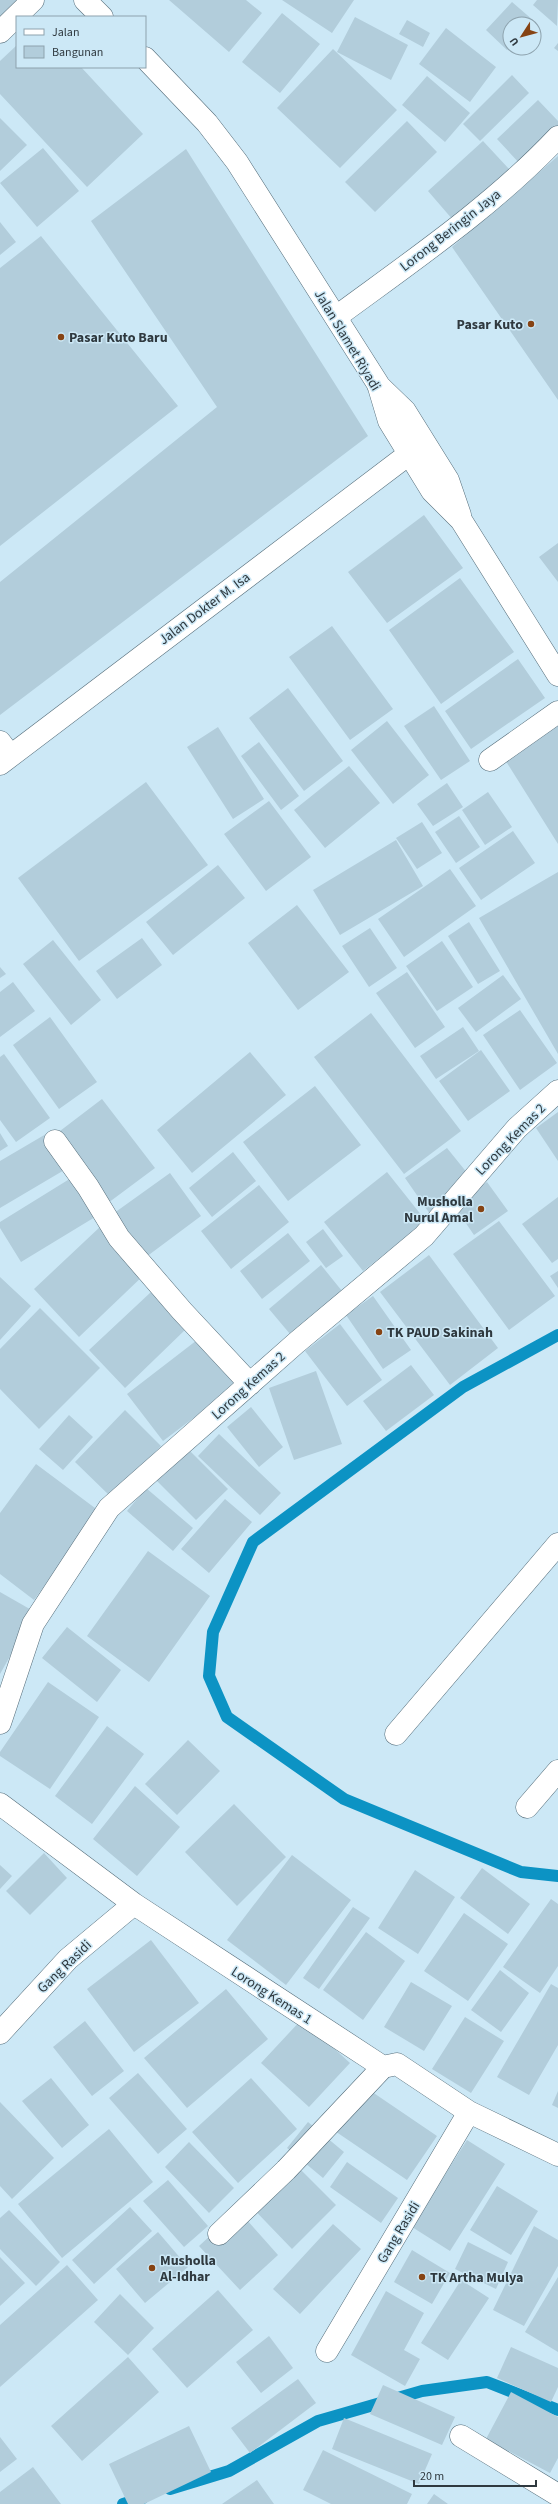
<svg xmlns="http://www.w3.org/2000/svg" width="558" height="2504" viewBox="0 0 558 2504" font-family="'Source Sans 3',sans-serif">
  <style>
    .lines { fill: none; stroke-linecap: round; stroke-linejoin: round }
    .stream { stroke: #0c93c4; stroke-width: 12 }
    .building { fill: #b2cddb }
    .minor-casing { stroke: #556d7a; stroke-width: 23 }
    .tertiary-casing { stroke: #556d7a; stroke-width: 23 }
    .minor { stroke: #fff; stroke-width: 22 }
    .tertiary { stroke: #fff; stroke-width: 22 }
    .poi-dot { fill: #864313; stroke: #cce8f6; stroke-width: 1.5 }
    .labels { text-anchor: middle; stroke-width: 3; stroke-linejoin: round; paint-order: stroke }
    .street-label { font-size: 14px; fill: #2f393f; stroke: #cce8f6 }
    .poi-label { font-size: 14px; font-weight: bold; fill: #2f393f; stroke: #cce8f6; text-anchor: start }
  </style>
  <rect width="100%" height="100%" fill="#cce8f6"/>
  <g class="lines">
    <path class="stream" d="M558,1335L463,1387L253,1542L213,1632L209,1676L227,1717L344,1799L521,1872L558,1876
      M170,2489L229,2471L318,2421L422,2391L487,2382L558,2410
      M123,2504L143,2498"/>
  </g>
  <path class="building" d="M0,0H21L0,22Z
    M169,0H246L262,13L229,52Z
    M282,0H354L332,33Z
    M537,0H558L557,26L533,5Z
    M512,2L534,21L531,24H510V47L507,50L486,30Z
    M282,13L320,44L280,93L242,62Z
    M355,17L408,45L391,80L337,52Z
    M407,20L430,33L423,47L399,34Z
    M446,28L496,67L470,102L419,64Z
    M558,43V51L554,48Z
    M17,45V67H81L143,134L87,187L0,94V61Z
    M333,49L397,110L340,168L277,108Z
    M512,75L529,93L480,141L463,124Z
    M427,76L470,113L445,142L402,105Z
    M538,100L558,121V129L521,165L497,139Z
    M0,118L27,145L0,171Z
    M407,121L437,152L375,212L345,182Z
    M483,141L509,169L453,220L428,191Z
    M43,148L79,191L37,227L0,183Z
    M186,149L368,436L0,715V582L217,407L91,221Z
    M558,156V400L452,247Z
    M0,222L16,242L0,255Z
    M41,236L178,406L0,546V268Z
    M424,515L463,568L387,623L348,572Z
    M558,543V582L539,557Z
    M460,578L514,652L441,704L389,630Z
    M332,626L393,709L350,740L289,657Z
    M518,659L545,698L471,749L445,711Z
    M288,688L343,761L304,791L249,718Z
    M434,706L470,761L441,780L404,726Z
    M387,721L429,775L393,804L351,750Z
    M558,721V844L502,755Z
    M218,727L264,799L233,819L187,747Z
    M259,742L299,796L281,810L241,756Z
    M349,766L380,803L325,848L294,810Z
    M146,782L208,865L79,961L18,878Z
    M447,783L463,807L433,826L417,804Z
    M488,792L512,827L485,845L462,810Z
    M269,801L311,857L266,891L224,834Z
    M459,816L480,847L456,863L435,832Z
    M422,822L442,853L417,869L396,838Z
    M513,831L535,863L481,900L459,868Z
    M396,840L423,886L340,935L313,890Z
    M218,865L245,898L173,955L146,922Z
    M450,869L476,906L404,957L378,919Z
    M558,872V1054L479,918Z
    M297,905L349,972L298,1010L248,943Z
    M469,922L500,971L478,984L448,936Z
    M370,928L397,968L369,987L342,946Z
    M142,938L162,965L117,999L96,971Z
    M53,940L101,1000L71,1025L23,964Z
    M442,941L473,987L437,1011L406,966Z
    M0,967L6,974L0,978Z
    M407,972L445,1027L415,1048L376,993Z
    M503,975L521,999L476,1032L458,1008Z
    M13,982L35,1011L0,1037V992Z
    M520,1010L557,1063L520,1090L483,1035Z
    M371,1013L461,1131L404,1174L314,1057Z
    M50,1017L97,1082L59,1109L13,1045Z
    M463,1027L479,1051L436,1079L420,1056Z
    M481,1050L510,1091L468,1121L439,1081Z
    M250,1052L286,1095L192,1173L157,1130Z
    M4,1054L50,1118L16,1142L0,1120V1057Z
    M315,1086L361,1145L288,1201L243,1142Z
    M102,1099L155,1168L108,1203L56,1134Z
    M558,1112V1161L536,1128Z
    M0,1133L8,1146L0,1151Z
    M46,1134L66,1169L0,1208V1161Z
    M447,1148L468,1174L430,1214L405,1178Z
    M233,1152L256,1181L212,1217L189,1188Z
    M387,1172L426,1221L363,1271L324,1222Z
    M170,1173L201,1216L142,1260L110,1216Z
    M76,1175L100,1214L21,1262L0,1228V1222Z
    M487,1182L508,1211L474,1235L454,1206Z
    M259,1185L289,1222L231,1269L201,1231Z
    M558,1197V1259L552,1263L522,1224Z
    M499,1221L555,1296L509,1330L453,1254Z
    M101,1226L146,1273L79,1337L34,1289Z
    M323,1229L343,1256L326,1268L306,1242Z
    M288,1233L310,1261L262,1299L240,1271Z
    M429,1255L498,1348L450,1385L380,1292Z
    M321,1265L342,1291L290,1334L269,1309Z
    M558,1271V1288L550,1276Z
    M0,1277L31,1306L0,1340Z
    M151,1292L186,1329L125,1388L89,1350Z
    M373,1296L411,1350L383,1369L346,1315Z
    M40,1308L100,1368L39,1429L0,1389V1349Z
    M340,1324L382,1380L347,1406L305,1351Z
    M201,1337L237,1385L163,1441L127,1394Z
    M411,1365L434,1395L386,1431L363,1401Z
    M316,1371L342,1444L294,1460L269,1388Z
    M251,1407L283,1447L259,1467L227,1427Z
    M125,1410L161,1446L111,1497L75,1462Z
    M69,1415L93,1437L63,1470L39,1449Z
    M219,1434L281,1493L260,1515L198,1456Z
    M188,1449L228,1489L196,1520L156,1480Z
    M36,1464L99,1511L34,1600L0,1574V1513Z
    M146,1488L193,1528L173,1551L127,1511Z
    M225,1499L252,1522L209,1573L181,1549Z
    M148,1551L210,1596L149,1682L87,1636Z
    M0,1592L35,1612L0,1674Z
    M67,1627L121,1670L97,1702L42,1658Z
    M48,1682L99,1717L50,1789L0,1756V1752Z
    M107,1726L144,1754L92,1824L55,1796Z
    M188,1740L220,1771L177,1815L145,1784Z
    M135,1786L180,1827L137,1876L93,1839Z
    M234,1804L286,1857L237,1906L185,1852Z
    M44,1853L67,1878L30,1915L6,1891Z
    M292,1855L351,1900L286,1985L227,1940Z
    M0,1865L12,1876L0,1889Z
    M482,1868L530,1904L508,1934L460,1898Z
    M415,1870L455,1897L418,1954L378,1928Z
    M551,1899L558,1904V1966L540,1993L503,1967Z
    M353,1907L370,1918L319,1989L303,1978Z
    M464,1913L508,1944L468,2001L424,1971Z
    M366,1932L405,1961L363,2020L323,1990Z
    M151,1940L199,2003L134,2052L87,1989Z
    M500,1970L529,1993L501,2032L471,2010Z
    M411,1982L452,2006L424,2051L384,2027Z
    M551,1984L558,1988V2045L529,2095L497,2077Z
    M226,1989L268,2039L187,2108L144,2058Z
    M465,2017L504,2041L471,2093L432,2069Z
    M302,2019L350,2063L309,2107L261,2063Z
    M85,2021L124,2071L92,2096L53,2047Z
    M138,2073L187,2129L158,2154L109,2098Z
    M51,2078L89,2125L62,2148L22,2101Z
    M251,2078L297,2129L238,2183L192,2132Z
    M356,2081L437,2136L407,2180L326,2125Z
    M558,2091V2108L552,2105Z
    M0,2102L54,2158L12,2199L0,2186Z
    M308,2122L344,2152L323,2178L287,2148Z
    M109,2129L153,2182L62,2258L18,2204Z
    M467,2140L505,2164L450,2251L412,2227Z
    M189,2142L234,2188L209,2213L165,2167Z
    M286,2155L336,2205L292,2249L243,2198Z
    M347,2162L398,2198L381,2223L330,2187Z
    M168,2180L208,2226L184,2247L143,2201Z
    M497,2186L538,2211L511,2255L470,2230Z
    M130,2207L152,2231L94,2284L72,2260Z
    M9,2210L60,2262L36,2286L0,2249V2218Z
    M238,2210L278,2255L240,2290L199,2246Z
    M333,2224L361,2249L300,2314L273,2289Z
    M534,2226L558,2240V2266L524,2326L493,2310Z
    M158,2232L188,2267L145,2303L116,2269Z
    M468,2242L508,2262L496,2289L455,2269Z
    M412,2250L450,2273L432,2304L394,2282Z
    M0,2257L25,2283L0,2306Z
    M67,2265L98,2300L0,2387V2325Z
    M558,2277V2352L525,2332Z
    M461,2280L489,2298L448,2360L421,2343Z
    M218,2290L253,2330L187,2388L152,2349Z
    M386,2291L424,2313L404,2350L420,2359L405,2386L351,2355Z
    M120,2294L154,2328L128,2355L94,2322Z
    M269,2336L293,2368L261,2393L236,2362Z
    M511,2347L558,2368V2387L551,2402L497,2378Z
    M128,2357L159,2392L82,2461L51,2426Z
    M298,2379L316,2403L250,2453L231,2428Z
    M383,2385L455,2417L442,2445L370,2414Z
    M511,2392L558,2417V2458L550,2473L486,2439Z
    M344,2418L432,2454L419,2484L332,2449Z
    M189,2426L211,2472L144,2504H128L109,2464Z
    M0,2437L17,2459L0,2472Z
    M323,2450L412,2494L407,2504H331L303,2490Z
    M33,2467L61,2504H0V2492Z
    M257,2480L274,2504H222Z
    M434,2494L448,2504H427Z"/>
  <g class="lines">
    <g class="minor-casing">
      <path id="minor" d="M0,32L33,0
        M336,317C412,261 493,206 558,137
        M0,742L10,755
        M490,760L558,712
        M55,1141L88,1187L119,1238L182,1311L250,1384
        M0,1723L33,1624L109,1508L296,1343L424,1236L517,1128L558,1091
        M396,1734L558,1544
        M0,1804L134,1904L383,2067L397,2064L469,2112L558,2155
        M527,1807L558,1771
        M0,2033L68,1959L134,1904
        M219,2234L286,2170L383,2067
        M327,2351L469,2112
        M461,2436L558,2495"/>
    </g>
    <g class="tertiary-casing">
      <path id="tertiary" d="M85,0L102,17
        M145,58L207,123L237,162L378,384L389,421L432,491L461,520L558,675
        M378,385L405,411L448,480L460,515
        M0,764L409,454"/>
    </g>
    <use href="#minor" class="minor"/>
    <use href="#tertiary" class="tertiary"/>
  </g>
  <g class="poi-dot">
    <circle cx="531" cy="324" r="4"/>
    <circle cx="61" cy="337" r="4"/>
    <circle cx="481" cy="1209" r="4"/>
    <circle cx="379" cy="1332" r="4"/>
    <circle cx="152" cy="2268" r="4"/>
    <circle cx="422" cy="2277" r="4"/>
  </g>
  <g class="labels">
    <g class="street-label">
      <text transform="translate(450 230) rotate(-38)" y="5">Lorong Beringin Jaya</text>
      <text transform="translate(348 340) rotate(59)" y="5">Jalan Slamet Riyadi</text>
      <text transform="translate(204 608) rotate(-37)" y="5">Jalan Dokter M. Isa</text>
      <text transform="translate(510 1139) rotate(-46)" y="5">Lorong Kemas 2</text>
      <text transform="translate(248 1385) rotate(-42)" y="5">Lorong Kemas 2</text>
      <text transform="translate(64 1966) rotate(-44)" y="5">Gang Rasidi</text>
      <text transform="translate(272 1995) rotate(33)" y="5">Lorong Kemas 1</text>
      <text transform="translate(398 2232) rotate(-59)" y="5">Gang Rasidi</text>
    </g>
    <g class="poi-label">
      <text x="523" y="329" text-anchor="end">Pasar Kuto</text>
      <text x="69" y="342">Pasar Kuto Baru</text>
      <text x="473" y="1206" text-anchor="end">Musholla<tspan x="473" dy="16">Nurul Amal</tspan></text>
      <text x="387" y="1337">TK PAUD Sakinah</text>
      <text x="160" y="2265">Musholla<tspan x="160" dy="16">Al-Idhar</tspan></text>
      <text x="430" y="2282">TK Artha Mulya</text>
    </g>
  </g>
  <rect x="16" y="16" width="130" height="52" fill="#cce8f6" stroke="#8da2ad"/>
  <rect x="24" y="29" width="20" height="6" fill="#ffffff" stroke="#8da2ad"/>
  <text x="52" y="36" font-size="12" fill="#2f393f">Jalan</text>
  <rect x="24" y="46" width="20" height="12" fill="#b2cddb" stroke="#8da2ad"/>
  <text x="52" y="56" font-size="12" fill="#2f393f">Bangunan</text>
  <g transform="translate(522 36) rotate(234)"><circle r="19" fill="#cce8f6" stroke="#8da2ad"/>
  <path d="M0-3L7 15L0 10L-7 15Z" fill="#864313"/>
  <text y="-6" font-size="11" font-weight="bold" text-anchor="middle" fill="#2f393f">U</text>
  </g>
  <path d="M414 2480v6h122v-6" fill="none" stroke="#2f393f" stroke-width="2"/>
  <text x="420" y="2480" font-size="12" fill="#2f393f" stroke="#cce8f6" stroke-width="3" paint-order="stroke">20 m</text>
</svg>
